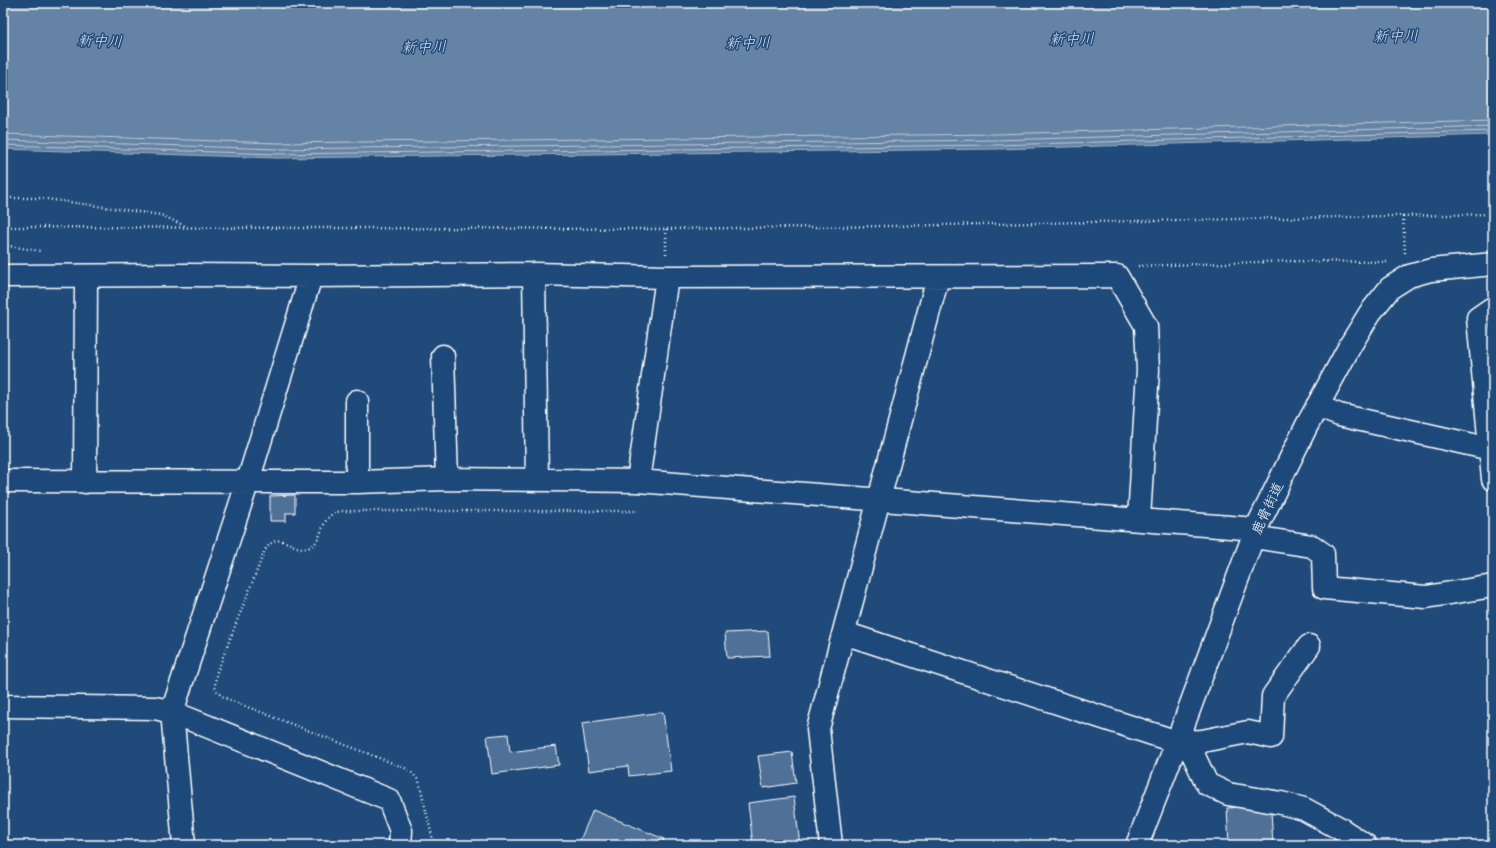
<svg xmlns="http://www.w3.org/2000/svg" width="1496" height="848" viewBox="0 0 1496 848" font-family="'Architects Daughter','Klee One',sans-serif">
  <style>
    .water { fill: #6583a4; stroke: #a3b5c8 }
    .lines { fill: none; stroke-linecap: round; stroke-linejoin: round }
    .shore { stroke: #c1cddb; stroke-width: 1 }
    .building { fill: #507197; stroke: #fff }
    .minor-casing { stroke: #fff; stroke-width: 25 }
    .path { stroke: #fff; stroke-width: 2.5; stroke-dasharray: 1 3; stroke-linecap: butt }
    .minor { stroke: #1f4a7a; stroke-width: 22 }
    .labels { text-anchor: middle; stroke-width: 3; stroke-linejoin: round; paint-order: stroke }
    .street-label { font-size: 14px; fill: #fff; stroke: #1f4a7a }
    .water-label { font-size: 15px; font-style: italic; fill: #d8e0e8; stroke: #1f4a7a }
  </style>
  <rect width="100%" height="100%" fill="#1f4a7a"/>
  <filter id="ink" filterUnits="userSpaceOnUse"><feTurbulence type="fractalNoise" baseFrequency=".025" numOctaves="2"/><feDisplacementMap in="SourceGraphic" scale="8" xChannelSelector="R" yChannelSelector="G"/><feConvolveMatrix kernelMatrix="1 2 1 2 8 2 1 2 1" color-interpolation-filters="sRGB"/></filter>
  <g filter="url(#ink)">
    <path class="water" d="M3,3H1493V135L996,149L277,158L3,149Z"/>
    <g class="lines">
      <path class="shore" d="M3,134L278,143L996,134L1493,120
        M3,140L278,149L996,140L1493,126
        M3,145L277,154L996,145L1493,131"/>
    </g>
    <path class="building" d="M295,495V513H286V521H270V496Z
      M768,631L770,656L727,658L725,633Z
      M663,712L671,771L629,776L628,766L589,771L582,723Z
      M508,734L510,752L556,746L559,765L492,774L487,736Z
      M792,752L796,783L763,788L758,756Z
      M794,797L800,845H753L748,803Z
      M1259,806L1271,810L1273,845H1229L1227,808Z
      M593,810L664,839L662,845H578Z"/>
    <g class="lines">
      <g class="minor-casing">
        <path id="minor" d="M534,274L537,479
          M3,276L184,275L311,276L534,274L667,277L1117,276L1146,326L1148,370L1139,519
          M1493,310L1491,309L1478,318L1493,479
          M443,356L447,479
          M357,401V482
          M1317,406L1339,415L1491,449
          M3,481L357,482L447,479L638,481L1256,529
          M638,481L667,277
          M85,482L86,276
          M1253,537L1312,546L1323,554L1324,588L1426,597L1493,586
          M844,633L1177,742L1192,752L1207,784L1228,794L1281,803L1304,809L1339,828L1365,845
          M3,706L155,708L172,712L389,800L401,831L400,845
          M1177,742L1202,741L1248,732L1271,737L1273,696L1309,646
          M184,845L172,712L248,481L311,276
          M831,845L818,729L938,277
          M1137,845L1177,742L1256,529L1306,427L1351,344L1370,313L1390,288L1409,276L1431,270L1493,264"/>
      </g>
      <path class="path" d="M3,198H40L161,215L187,227
        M1403,216L1405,253
        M3,227L666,229L888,226L1493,214
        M666,229V255
        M3,245L40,251
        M1138,266L1290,261L1387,262
        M434,845L419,781L413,774L405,768L227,699C213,691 214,687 217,672L265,550C281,527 292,554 310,547C325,540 318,515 341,511H638"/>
      <use href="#minor" class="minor"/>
    </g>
  </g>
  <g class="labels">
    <g class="street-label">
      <text transform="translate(1267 508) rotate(-65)" y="5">鹿骨街道</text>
    </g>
    <g class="water-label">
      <text transform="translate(1396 36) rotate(-1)" y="5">新中川</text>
      <text transform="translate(1072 39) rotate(-1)" y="5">新中川</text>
      <text transform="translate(100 41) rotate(2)" y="5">新中川</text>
      <text transform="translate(748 43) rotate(-1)" y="5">新中川</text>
      <text transform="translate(424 47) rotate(-1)" y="5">新中川</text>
    </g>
  </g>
  <rect width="1496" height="848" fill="none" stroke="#1f4a7a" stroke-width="16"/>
  <rect x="8" y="8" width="1480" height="832" fill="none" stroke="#fff" stroke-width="1.5" filter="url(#ink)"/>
</svg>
